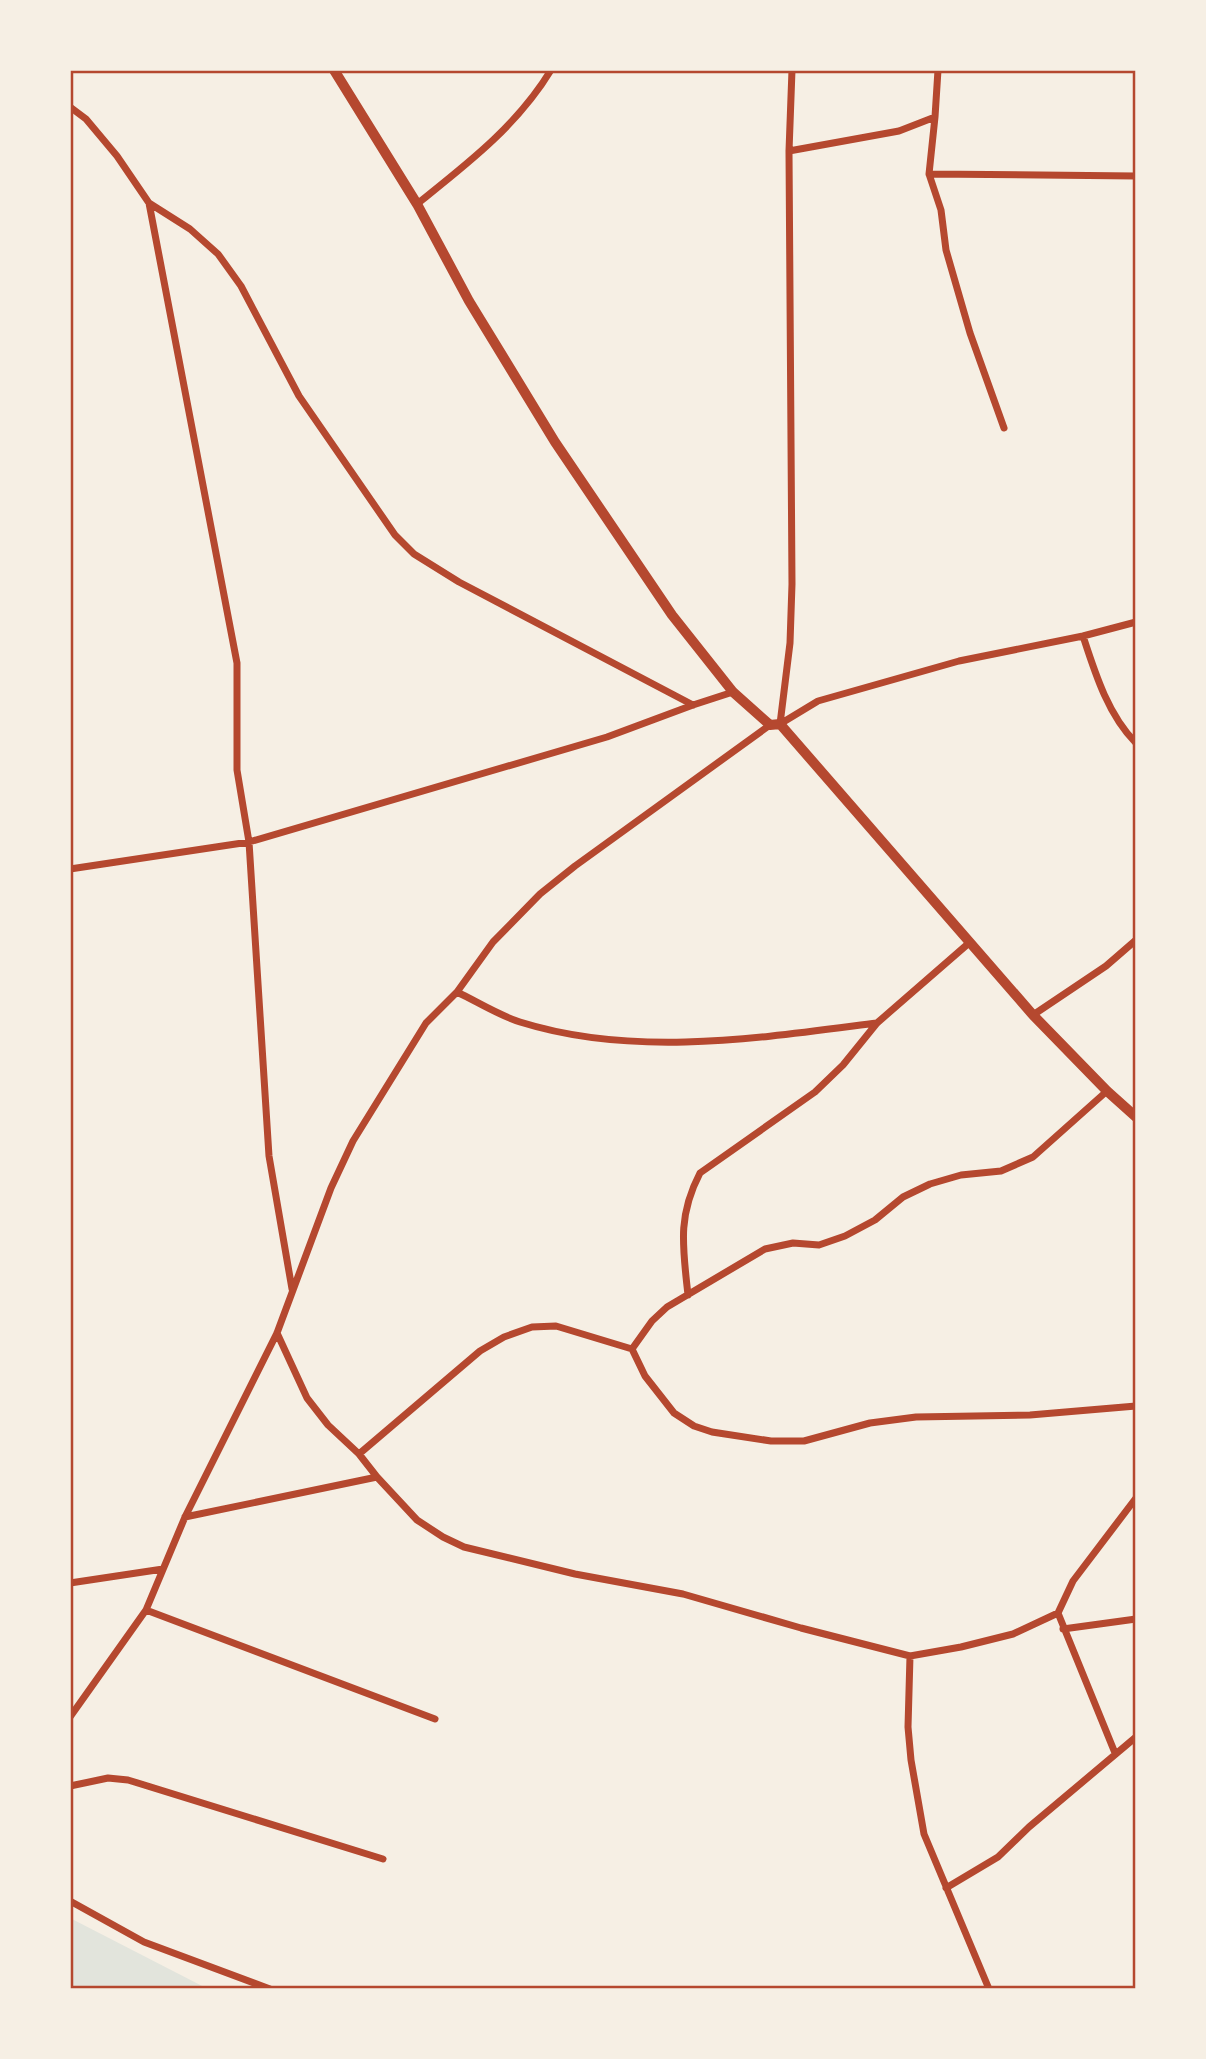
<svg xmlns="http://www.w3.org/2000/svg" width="1206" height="2059" viewBox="0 0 1206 2059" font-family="Lato,sans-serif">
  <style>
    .green { fill: #e2e4dc }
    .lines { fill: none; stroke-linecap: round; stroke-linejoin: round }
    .minor { stroke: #b5482f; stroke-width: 7 }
    .tertiary { stroke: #b5482f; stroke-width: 10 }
    .neatline { fill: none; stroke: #b5482f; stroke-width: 2.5 }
  </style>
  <rect width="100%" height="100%" fill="#f6efe4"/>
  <path class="green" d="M70,1918L208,1989H70Z"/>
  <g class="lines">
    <path class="minor" d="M70,107L86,119L117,156L149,203L190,229L218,254L241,286L299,396L395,535L414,554L459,582L693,705
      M935,117L938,70
      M789,151L899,131L935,117L929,174L941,210L946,250L970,333L1004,428
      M929,174L1136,176
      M149,203L237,663V770L249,842L269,1156L292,1289
      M417,204C467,164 517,126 551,70
      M1083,636C1095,673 1108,715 1136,743
      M780,724L790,643L792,584L789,151L792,70
      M780,724L818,701L959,661L1083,636L1136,622
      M70,869L249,842L607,737L693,705L733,692
      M457,992C478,1002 498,1015 520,1022C635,1058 760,1038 877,1023
      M1033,1015L1106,966L1136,940
      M688,1295C683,1248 677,1217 700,1173L815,1092L843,1065L877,1023L969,943
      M277,1333L307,1398L328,1425L359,1454L377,1477L417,1520L443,1537L464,1547L575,1574L683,1594L801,1628L910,1656L961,1647L1013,1634L1058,1613L1115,1753
      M632,1349L652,1321L667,1307L765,1249L793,1243L819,1245L845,1236L875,1220L903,1197L930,1184L961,1175L1001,1171L1033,1157L1107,1091
      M359,1454L480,1351L504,1337L532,1327L556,1326L632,1349L645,1376L674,1413L694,1426L712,1432L771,1441H804L870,1423L916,1417L1030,1415L1136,1406
      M185,1517L377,1477
      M70,1583L163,1569
      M146,1610L435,1719
      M1058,1613L1073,1581L1136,1498
      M1063,1629L1136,1619
      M910,1656L908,1727L911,1760L924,1834L989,1989
      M70,1717L146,1610L185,1517L277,1333L331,1188L353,1141L426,1023L457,992L493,942L540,894L575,866L770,725
      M70,1786L108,1778L128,1780L383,1859
      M946,1888L998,1857L1029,1827L1136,1737
      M70,1901L144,1942L270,1989"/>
    <path class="tertiary" d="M334,70L417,204L469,301L555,442L672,615L733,692L770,725L780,724L1033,1015L1107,1091L1136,1117"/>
  </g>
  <rect width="1206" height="2059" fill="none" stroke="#f6efe4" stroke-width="144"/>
  <rect x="72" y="72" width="1062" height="1915" class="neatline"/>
</svg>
